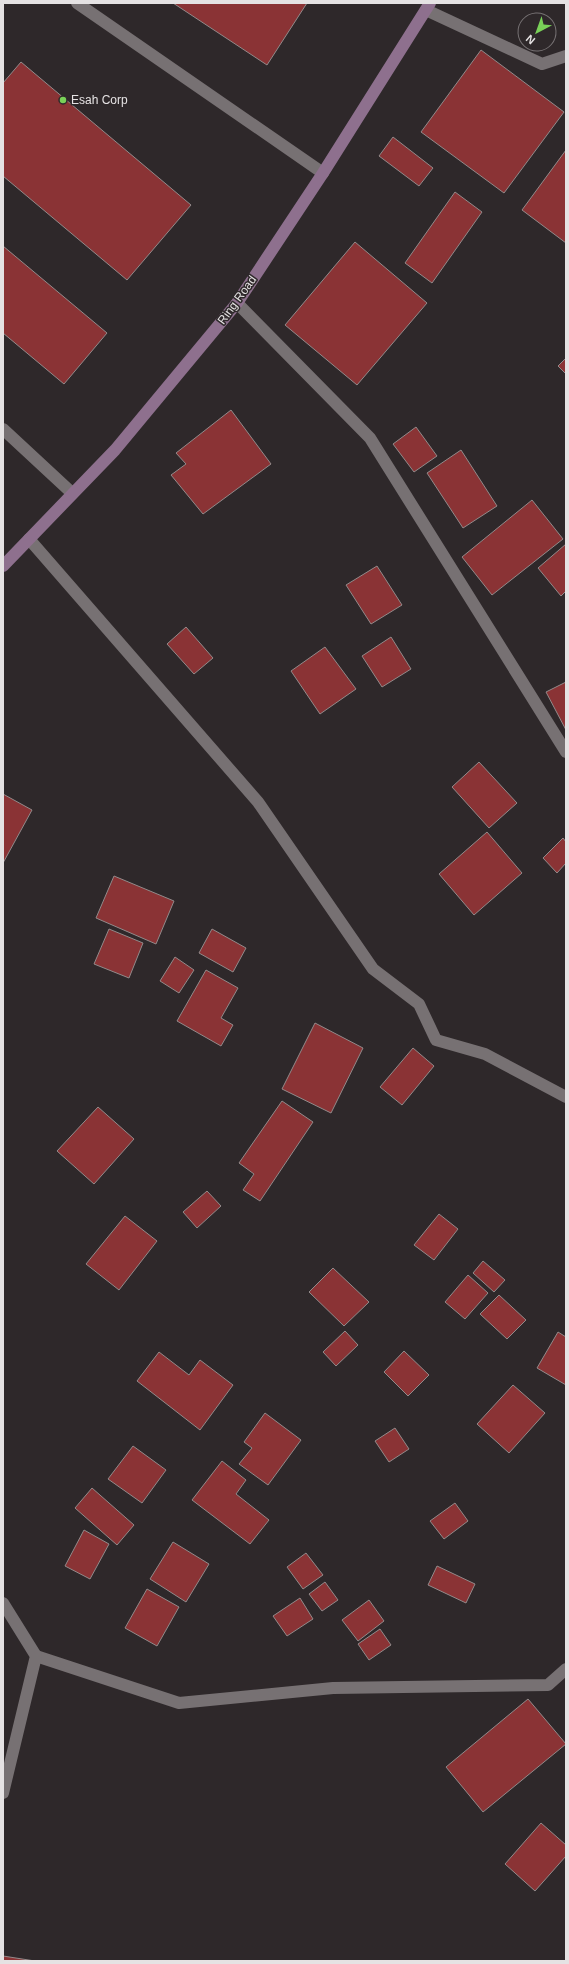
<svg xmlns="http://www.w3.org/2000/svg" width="569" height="1964" viewBox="0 0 569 1964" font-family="Arial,sans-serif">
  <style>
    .building { fill: #8a3335; stroke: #928a8a }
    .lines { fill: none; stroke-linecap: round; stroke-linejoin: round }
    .service { stroke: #777173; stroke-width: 12 }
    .minor { stroke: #777173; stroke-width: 12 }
    .secondary { stroke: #8e708e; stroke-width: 12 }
    .poi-dot { fill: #79d158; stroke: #2e282a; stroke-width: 1.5 }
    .labels { text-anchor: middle; stroke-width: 3; stroke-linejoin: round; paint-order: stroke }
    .poi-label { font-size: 12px; fill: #e5e2e3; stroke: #2e282a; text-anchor: start }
    .street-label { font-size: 12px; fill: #e5e2e3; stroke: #2e282a }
  </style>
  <rect width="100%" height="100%" fill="#2e282a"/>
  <path class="building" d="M173,3H307L267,65Z
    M481,50L564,112L504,193L421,132Z
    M21,62L191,205L127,280L3,176V83Z
    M393,137L433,168L419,186L379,156Z
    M566,150V243L522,210Z
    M455,192L482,212L432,283L405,263Z
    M355,242L427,303L357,385L285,325Z
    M3,246L107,333L64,384L3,333Z
    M566,358V374L558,366Z
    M231,410L271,464L203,514L171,475L186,464L176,453Z
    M416,427L437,456L414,472L393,444Z
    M461,450L497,506L463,528L427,473Z
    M532,500L563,539L492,595L462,557Z
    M566,544V591L561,596L538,568Z
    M377,566L402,605L371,624L346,585Z
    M186,627L213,658L194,674L167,644Z
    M391,637L411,669L382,687L362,656Z
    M325,647L356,689L320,714L291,671Z
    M566,682V730L546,692Z
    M479,762L517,803L489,828L452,787Z
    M3,794L32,810L3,863Z
    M487,832L522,873L474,915L439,874Z
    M563,838L566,842V863L557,873L543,858Z
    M114,876L174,901L156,944L96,918Z
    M109,929L143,943L129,978L94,964Z
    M212,929L246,948L233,972L199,953Z
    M175,957L194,970L179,993L160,981Z
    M206,970L238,988L221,1018L233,1025L221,1046L177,1021Z
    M315,1023L363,1048L331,1113L282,1089Z
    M413,1048L434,1066L402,1105L380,1087Z
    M282,1101L313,1122L260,1201L243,1190L254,1174L239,1163Z
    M98,1107L134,1139L94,1184L57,1151Z
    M207,1191L221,1206L197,1228L183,1212Z
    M439,1214L458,1229L434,1260L414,1245Z
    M125,1216L157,1241L119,1290L86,1264Z
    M483,1261L505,1280L494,1292L473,1273Z
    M333,1268L369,1302L344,1326L309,1292Z
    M468,1275L488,1293L465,1319L445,1302Z
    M499,1295L526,1320L507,1339L480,1314Z
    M345,1331L358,1345L336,1366L323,1352Z
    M558,1332L566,1337V1385L537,1368Z
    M404,1351L429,1375L408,1396L384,1372Z
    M159,1352L189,1375L200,1360L233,1385L200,1430L137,1381Z
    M513,1385L545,1413L509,1453L477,1424Z
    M265,1413L301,1440L268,1485L239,1464L252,1448L244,1442Z
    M395,1428L409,1449L389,1462L375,1441Z
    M133,1446L166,1470L142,1503L108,1479Z
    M222,1461L246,1480L236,1494L269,1520L250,1544L192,1500Z
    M92,1488L134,1525L117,1545L75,1508Z
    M455,1503L468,1521L444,1539L430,1521Z
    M84,1530L109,1544L90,1579L65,1566Z
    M173,1542L209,1564L186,1602L150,1579Z
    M306,1553L323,1575L303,1589L287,1567Z
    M437,1566L475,1584L466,1603L428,1585Z
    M325,1582L338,1600L322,1611L309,1594Z
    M147,1589L179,1607L157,1646L125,1628Z
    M300,1598L313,1619L287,1636L273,1616Z
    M369,1600L384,1621L358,1641L342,1620Z
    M380,1629L391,1645L369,1660L358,1644Z
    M528,1699L566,1744L483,1812L446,1767Z
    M541,1823L566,1845V1856L535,1891L505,1864Z
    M3,1956L35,1961H3Z"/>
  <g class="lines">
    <path class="service" d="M426,10L542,64L566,56
      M3,429L72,493
      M36,1656L179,1703L333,1688L548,1685L566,1669"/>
    <path class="minor" d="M77,3L323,173
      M237,303L370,438L566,752
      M29,539L258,802L373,969L419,1004L436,1040L485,1054L566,1097
      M3,1603L36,1656L3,1793"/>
    <path class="secondary" d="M3,566L115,450L237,303L323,173L430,3"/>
  </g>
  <circle class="poi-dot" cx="63" cy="100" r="4"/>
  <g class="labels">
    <g class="poi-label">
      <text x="71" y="104">Esah Corp</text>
    </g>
    <g class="street-label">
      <text transform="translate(237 300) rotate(-54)" y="4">Ring Road</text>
    </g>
  </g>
  <rect width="569" height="1964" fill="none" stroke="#e5e2e3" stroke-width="8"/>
  <g transform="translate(537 32) rotate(221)"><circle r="19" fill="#2e282a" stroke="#777274"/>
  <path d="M0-3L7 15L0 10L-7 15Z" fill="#79d158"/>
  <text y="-6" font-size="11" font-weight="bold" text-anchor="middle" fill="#e5e2e3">N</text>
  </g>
</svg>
